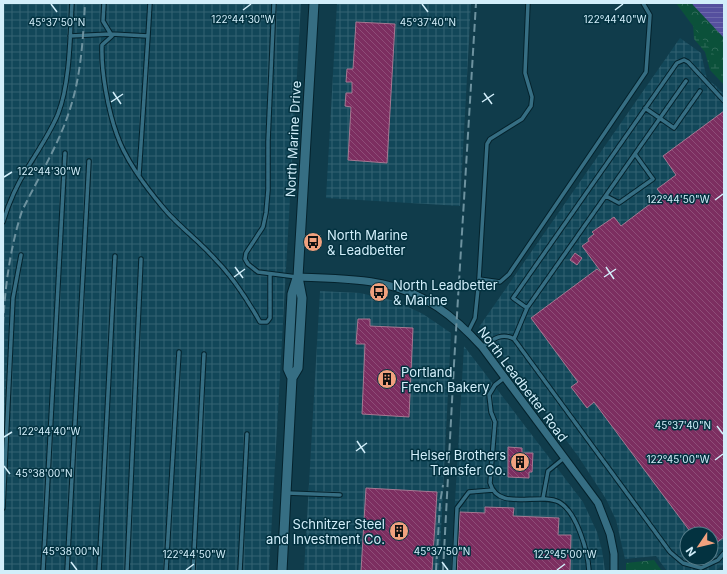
<svg xmlns="http://www.w3.org/2000/svg" width="727" height="574" viewBox="0 0 727 574" font-family="Inter,sans-serif">
  <style>
    .industrial { fill: url(#industrial-grid); fill-rule: evenodd }
    .wetland { fill: url(#wetland-marsh) }
    .park { fill: url(#park-crowns) }
    .water { fill: url(#water-rules) }
    .building { fill: url(#building-back-hatch); stroke: #a67892 }
    .lines { fill: none; stroke-linecap: round; stroke-linejoin: round }
    .service-casing { stroke: #04222c; stroke-width: 5.5 }
    .minor-casing { stroke: #04222c; stroke-width: 9 }
    .secondary-casing { stroke: #04222c; stroke-width: 11 }
    .service { stroke: #366e83; stroke-width: 3.5 }
    .minor { stroke: #366e83; stroke-width: 7 }
    .secondary { stroke: #366e83; stroke-width: 9 }
    .rail { stroke: #6d929f; stroke-width: 2; stroke-dasharray: 8 4; stroke-linecap: butt }
    .ticks { fill: none; stroke: #d2eefa; stroke-width: 1.5 }
    .labels { text-anchor: middle; stroke-width: 3; stroke-linejoin: round; paint-order: stroke }
    .street-label { font-size: 13px; fill: #d2eefa; stroke: #033240 }
    .poi-label { font-size: 13px; fill: #d2eefa; stroke: #033240; text-anchor: start }
    .ticks-label { font-size: 10px; text-anchor: middle; fill: #d2eefa; stroke: #033240; stroke-width: 3; stroke-linejoin: round; paint-order: stroke }
  </style>
  <defs>
    <pattern id="industrial-grid" width="8" height="8" patternUnits="userSpaceOnUse"><rect width="8" height="8" fill="#124759"/><path d="M0 4h8M4 0v8" fill="none" stroke="#346272"/></pattern>
    <pattern id="wetland-marsh" width="20" height="14" patternUnits="userSpaceOnUse"><rect width="20" height="14" fill="#0b513a"/><path d="M1 5h8M5 5V1M11 12h8M15 12V8" fill="none" stroke="#2e6a57"/></pattern>
    <pattern id="park-crowns" width="20" height="18" patternUnits="userSpaceOnUse"><rect width="20" height="18" fill="#0b513a"/><path d="M2 6a3 3 0 1 1 6 0M12 15a3 3 0 1 1 6 0" fill="none" stroke="#2e6a57"/></pattern>
    <pattern id="water-rules" width="6" height="5" patternUnits="userSpaceOnUse"><rect width="6" height="5" fill="#554f9e"/><path d="M0 2.5h6" fill="none" stroke="#6d69ac"/></pattern>
    <pattern id="building-back-hatch" width="6" height="6" patternUnits="userSpaceOnUse"><rect width="6" height="6" fill="#7c2e60"/><path d="M-1 5l2 2M0 0l6 6M5-1l2 2" fill="none" stroke="#8e4d78"/></pattern>
  </defs>
  <rect width="100%" height="100%" fill="#103c4b"/>
  <path class="industrial" d="M3,3H301L269,571H3Z
    M337,3H471L460,206L326,198Z
    M680,38L701,53L707,79L716,86L724,94V564L715,571H667L656,556L625,559L616,520L606,499L578,456L497,348L479,327ZM687,534H711V558H687Z
    M320,291L360,293L391,300L404,305L423,314L451,333L439,571H304Z
    M464,346L583,502L597,532L602,550L605,571H451Z"/>
  <path class="wetland" d="M724,3V85L710,70L705,52L694,39L693,24Z"/>
  <path class="park" d="M676,3H724V68Z
    M654,560L662,571H626V563Z"/>
  <path class="water" d="M692,3H724V38L693,5Z"/>
  <path class="building" d="M356,22L395,24L387,163L348,160L351,107L345,106L346,93H352V82H346L347,69H353Z
    M724,111V537L711,547V534H692L594,402L587,408L571,387L578,382L531,318L597,269L602,273L582,246L589,241L588,239L594,234L592,232L614,217L621,226L662,195L657,189L676,175L663,156Z
    M575,253L582,258L577,265L570,260Z
    M358,319H370V326L413,328L409,417L362,414L365,344H356Z
    M508,447L522,448V453H533L532,472H529V478L508,477Z
    M366,488L437,492L432,571H361Z
    M485,507L514,508L513,516L559,518L558,535H571L570,571H457L460,512L485,513Z"/>
  <g class="lines">
    <g class="service-casing">
      <path id="service" d="M104,3L103,21L112,36L102,45C101,72 108,110 117,135C126,161 148,190 166,211C181,228 199,241 214,258C233,277 247,299 260,322H267L270,318V274
        M274,3L268,141V190L266,213L263,227L246,253L245,259L248,264L258,272L297,277
        M528,3L525,73L532,97L531,106L522,119L490,139L487,144L479,279L500,282L509,274L646,72L650,15L643,3
        M70,36L111,34L148,36L139,175
        M148,36L150,3
        M645,108L674,128L700,91
        M606,196L619,203L653,179L635,154
        M3,222C9,202 17,184 28,167C39,149 50,133 58,114C70,83 70,37 72,3
        M527,308L513,298L677,63L684,60L688,62L724,101
        M468,332L475,318L479,279
        M514,339L670,552L683,563L701,568L718,560L724,553
        M482,347C493,339 502,332 514,339L527,308L686,81
        M504,378L495,385L489,395L491,412L495,422L490,483C498,512 538,492 559,502C577,512 588,552 589,571
        M287,493L340,495
        M543,498L548,471L564,458
        M3,508L13,298L21,255
        M43,571L65,153
        M67,571L89,161
        M99,571L115,256
        M127,571L141,259
        M166,571L179,352
        M193,571L204,354
        M240,571L247,434
        M454,571L457,508L469,492L493,490"/>
    </g>
    <g class="minor-casing">
      <path id="minor" d="M298,277C324,278 358,278 383,284C425,293 454,316 482,347L598,503L610,534L614,554V571"/>
    </g>
    <g class="secondary-casing">
      <path id="secondary" d="M292,378L288,369L292,294L297,278
        M282,571L292,378L298,368L302,298L298,277L314,3"/>
    </g>
    <use href="#service" class="service"/>
    <use href="#minor" class="minor"/>
    <use href="#secondary" class="secondary"/>
    <path class="rail" d="M3,325C5,287 10,248 22,211C38,178 58,146 69,112C81,77 83,40 85,3
      M436,571L440,503L443,485
      M443,571L454,364L476,3"/>
  </g>
  <path class="ticks" d="M51,4L57,12M422,4L428,12M243,10L251,4M615,10L623,4M113,92L121,104M484,93L492,104M111,102L123,94M482,102L494,94M4,177L12,172M715,200L723,194M235,267L243,278M606,267L614,279M234,277L245,269M604,277L616,269M717,426L723,434M4,437L12,432M357,441L365,453M356,451L367,443M715,460L723,454M4,466L10,474M71,562L77,570M442,562L448,570M186,570L194,564M557,570L565,564"/>
  <defs>
    <g id="bus-disc" transform="scale(1)"><circle r="9.5" fill="#f1a17e" stroke="#033240"/><path d="M-5-6H5V4H4V6H2V4H-2V6H-4V4H-5ZM-3.5-4V0h7V-4ZM-3.5 1.2v1.5H-2V1.2ZM2 1.2v1.5H3.5V1.2Z" fill="#111"/></g>
    <g id="building-disc" transform="scale(1)"><circle r="9.5" fill="#f1a17e" stroke="#033240"/><path d="M-4-6H4V6H1V3H-1V6H-4ZM-2.5-4.3h1.7v1.8h-1.7ZM.8-4.3h1.7v1.8H.8ZM-2.5-1h1.7V.8h-1.7ZM.8-1h1.7V.8H.8Z" fill="#111"/></g>
  </defs>
  <g fill-rule="evenodd">
    <use href="#bus-disc" x="313" y="242"/>
    <use href="#bus-disc" x="379" y="292"/>
    <use href="#building-disc" x="387" y="379"/>
    <use href="#building-disc" x="520" y="462"/>
    <use href="#building-disc" x="399" y="531"/>
  </g>
  <g class="labels">
    <g class="street-label">
      <text transform="translate(293 139) rotate(-87)" y="5">North Marine Drive</text>
      <text transform="translate(523 384) rotate(53)" y="5">North Leadbetter Road</text>
    </g>
    <g class="poi-label">
      <text x="327" y="240">North Marine<tspan x="327" dy="15">&amp; Leadbetter</tspan></text>
      <text x="393" y="290">North Leadbetter<tspan x="393" dy="15">&amp; Marine</tspan></text>
      <text x="401" y="377">Portland<tspan x="401" dy="15">French Bakery</tspan></text>
      <text x="506" y="460" text-anchor="end">Helser Brothers<tspan x="506" dy="15">Transfer Co.</tspan></text>
      <text x="385" y="529" text-anchor="end">Schnitzer Steel<tspan x="385" dy="15">and Investment Co.</tspan></text>
    </g>
  </g>
  <g class="ticks-label">
    <text x="243" y="23">122°44'30"W</text>
    <text x="615" y="23">122°44'40"W</text>
    <text x="428" y="26">45°37'40"N</text>
    <text x="57" y="26">45°37'50"N</text>
    <text x="49" y="175">122°44'30"W</text>
    <text x="678" y="203">122°44'50"W</text>
    <text x="683" y="429">45°37'40"N</text>
    <text x="49" y="435">122°44'40"W</text>
    <text x="678" y="463">122°45'00"W</text>
    <text x="44" y="477">45°38'00"N</text>
    <text x="71" y="555">45°38'00"N</text>
    <text x="442" y="555">45°37'50"N</text>
    <text x="194" y="558">122°44'50"W</text>
    <text x="565" y="558">122°45'00"W</text>
  </g>
  <rect width="727" height="574" fill="none" stroke="#d2eefa" stroke-width="8"/>
  <g transform="translate(699 546) rotate(235)"><circle r="19" fill="#033240" stroke="#567d8a"/>
  <path d="M0-3L7 15L0 10L-7 15Z" fill="#f1a17e"/>
  <text y="-6" font-size="11" font-weight="bold" text-anchor="middle" fill="#d2eefa">N</text>
  </g>
</svg>
